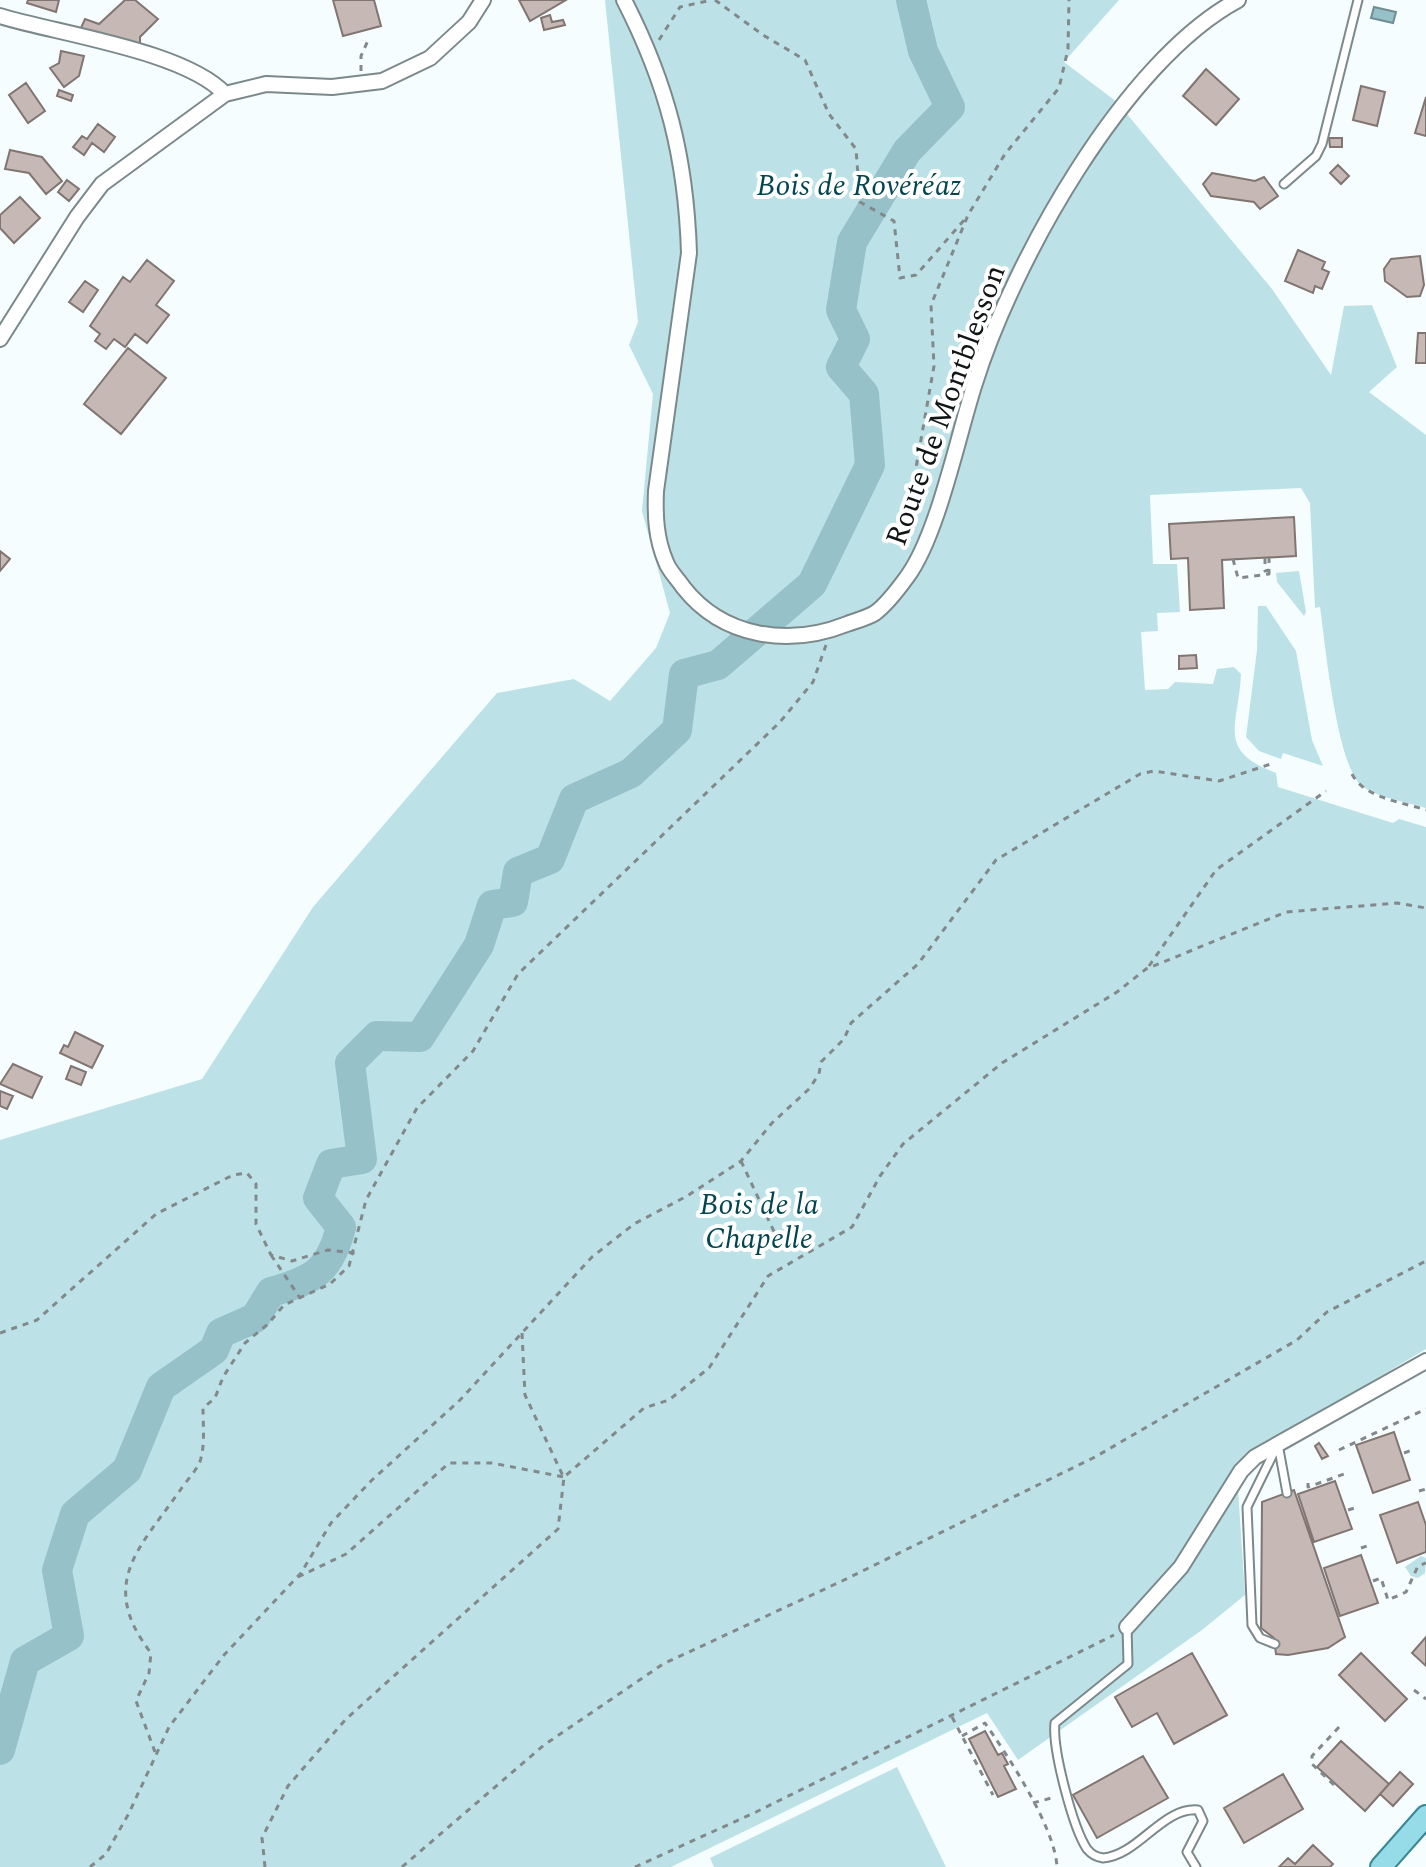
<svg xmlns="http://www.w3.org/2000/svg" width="1426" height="1867" viewBox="0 0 1426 1867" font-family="Spectral,serif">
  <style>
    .green { fill: #bce2e8 }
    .water { fill: #97c1c9; stroke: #6e8d93; stroke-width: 2 }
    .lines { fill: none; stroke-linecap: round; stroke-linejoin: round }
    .river { stroke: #97c1c9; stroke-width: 30 }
    .building { fill: #c6b9b5; stroke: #817571; stroke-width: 2 }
    .service-casing { stroke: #7c898b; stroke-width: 11 }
    .minor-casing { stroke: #7c898b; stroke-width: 18 }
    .primary-casing { stroke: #398794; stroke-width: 24 }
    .path { stroke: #83898a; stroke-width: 3; stroke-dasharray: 6 6; stroke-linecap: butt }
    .service { stroke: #fff; stroke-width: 7 }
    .minor { stroke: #fff; stroke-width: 14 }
    .primary { stroke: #95dce8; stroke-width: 20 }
    .labels { text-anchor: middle; stroke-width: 8; stroke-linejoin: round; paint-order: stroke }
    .park-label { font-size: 30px; font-style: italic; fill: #04464f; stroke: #fff }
    .street-label { font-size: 30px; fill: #101515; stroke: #fff }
  </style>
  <rect width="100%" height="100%" fill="#f5fdff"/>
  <path class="green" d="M605,0H1119L1064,62L1117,102L1272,289L1331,375L1344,306L1372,305L1397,367L1369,392L1426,435V808C1407,802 1378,798 1362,786C1337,767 1325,642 1320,607L1315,608L1310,503L1301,488L1150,495L1153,564H1177L1180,612L1157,613L1158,631L1141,632L1145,690L1168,689L1175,682L1213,684L1217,669L1234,667L1241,674C1239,725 1215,750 1276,773L1278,787L1393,823L1399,819L1426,827V1349L1270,1442L1238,1489L1245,1595L1202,1630L1018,1760L987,1713L671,1867H0V1140L202,1079L313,907L497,693L574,679L610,701L656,648L670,613L642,511L653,394L629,345L638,322Z
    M1299,571L1306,612L1304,616L1277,582L1276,573Z
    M1258,606H1266L1296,651L1312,740L1323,766L1283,753L1281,759L1259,751L1246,737L1257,650Z
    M1421,1556L1426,1558L1425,1573L1418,1578L1411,1576L1405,1567Z
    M897,1767L946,1867H714L710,1858Z"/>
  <path class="water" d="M1374,7L1396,12L1393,23L1371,18Z"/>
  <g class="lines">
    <path class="river" d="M0,1750L25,1661L69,1636L57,1570L75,1514L127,1470L161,1387L214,1350L221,1333L255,1318L271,1292C314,1280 330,1271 341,1227L318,1198L331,1164L362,1159L350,1063L377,1036L420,1037L479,945L492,905L513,902L518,872L550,859L574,799L631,773L677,730L684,674L718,665L812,584L870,465L864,394L841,367L855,339L841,310L852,242L907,151L950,107L923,51L911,0"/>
  </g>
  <path class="building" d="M28,0H59L56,12L27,3Z
    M125,0H135L158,19L140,37V46L80,30L85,19L99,24Z
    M333,0H374L381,26L343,36Z
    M519,0H566L530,21Z
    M550,15L552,22L563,20L565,25L544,30L541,18Z
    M61,51L84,56L79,76L64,87L50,68L59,63Z
    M1206,69L1239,99L1216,125L1183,96Z
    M26,83L45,111L28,123L9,95Z
    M1361,86L1385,92L1377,126L1353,120Z
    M59,90L73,95L71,101L57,96Z
    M1426,97V136L1415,133Z
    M98,124L115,137L104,152L92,143L84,155L73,147L82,136L87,139Z
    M1329,138H1342V147H1330Z
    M10,150L42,157L62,181L46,194L29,173L5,169Z
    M1338,165L1349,176L1341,184L1330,173Z
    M1212,173L1255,181L1264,177L1278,196L1260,209L1254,202L1211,196L1203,184Z
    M67,180L79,189L69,201L58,192Z
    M20,197L40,218L14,243L0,228V215Z
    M1298,250L1325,262L1322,269L1329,272L1322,289L1315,286L1313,293L1285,281Z
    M1420,256L1424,285L1420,296L1407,297L1385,281L1384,269L1391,259Z
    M147,260L174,281L156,305L169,315L147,343L135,334L125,347L114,339L106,349L95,341L100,334L90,326L123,277L130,282Z
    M85,281L98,290L83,312L69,302Z
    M1418,333H1426V363H1416Z
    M128,348L166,378L121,434L84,404Z
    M1294,517L1296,556L1222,560L1224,608L1190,610L1188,558L1171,559L1169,524Z
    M0,551L10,559L0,571Z
    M1196,655L1197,668L1179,669V656Z
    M75,1032L103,1046L92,1068L60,1053L64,1045L68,1047Z
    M13,1064L42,1077L32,1098L0,1084Z
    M71,1066L86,1072L81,1085L66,1079Z
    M0,1091L13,1096L7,1109L0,1106Z
    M1394,1432L1410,1480L1373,1493L1356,1445Z
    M1319,1443L1328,1456L1322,1459L1315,1446Z
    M1335,1481L1352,1529L1314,1542L1298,1494Z
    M1294,1490L1345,1637L1328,1648L1288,1655L1276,1654L1274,1638L1261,1628L1262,1502Z
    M1418,1502L1426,1525V1552L1397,1563L1380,1515Z
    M1361,1555L1378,1603L1340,1616L1324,1568Z
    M1426,1637V1666L1412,1653Z
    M1192,1653L1227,1715L1174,1744L1157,1713L1132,1727L1115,1697Z
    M1361,1653L1407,1699L1385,1721L1339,1675Z
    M985,1731L998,1755L1002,1753L1008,1764L1004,1766L1016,1789L998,1797L969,1739Z
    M1341,1741L1389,1784L1365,1811L1317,1767Z
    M1143,1756L1168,1798L1097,1838L1073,1795Z
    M1400,1772L1413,1784L1393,1806L1380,1794Z
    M1283,1774L1303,1809L1244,1843L1224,1808Z
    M1313,1845L1333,1864L1330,1867H1279L1288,1858L1295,1864Z"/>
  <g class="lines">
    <g class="service-casing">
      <path id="service" d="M1284,184L1316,156L1322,144L1358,0
        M1127,1627L1128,1664L1055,1723C1052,1749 1073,1828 1087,1849C1092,1855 1096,1857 1103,1858C1139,1855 1162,1807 1198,1810L1203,1821L1187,1852L1196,1867
        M1275,1644L1260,1638L1252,1625L1247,1507L1278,1444L1287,1493"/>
    </g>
    <g class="minor-casing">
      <path id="minor" d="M624,0C667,84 686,157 689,253L656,491C655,516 656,539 666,562C669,571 678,579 683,587C723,638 789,647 847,624C855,621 867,618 875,613C886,605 899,588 907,577C938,535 958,435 975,383C1013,262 1124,61 1238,0
        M0,16C59,34 185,51 225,94
        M0,339L77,217L102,184L225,94L266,84L332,87L382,81L430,58L469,22L483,0
        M1127,1627L1181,1567L1241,1471L1255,1457L1426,1361"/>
    </g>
    <g class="primary-casing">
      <path id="primary" d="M1381,1867L1426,1816"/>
    </g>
    <path class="path" d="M715,0L763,35L805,60L829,114L856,149L860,202L894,221L900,278L916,275L966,218
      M659,40L680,7L712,0
      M361,71V56L369,38
      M906,549L909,507L934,366L931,305L968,215L1005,154L1059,88L1068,49L1069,0
      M1265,558V571L1269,570V558
      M1233,559L1238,578L1269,574V570
      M1352,774C1364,798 1402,802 1426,810
      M1149,966L1216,870L1326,791
      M741,1161L777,1238L811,1247
      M271,1255L300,1298
      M0,1333L37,1320L156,1214L233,1175L247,1173L256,1184V1224L271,1255L292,1261L328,1250L355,1253
      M522,1333L525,1395L563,1476
      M1339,1450L1426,1409
      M1404,1453L1415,1449
      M1308,1483V1487L1347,1473
      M1419,1491L1426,1489
      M1348,1510L1358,1507
      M1361,1548L1370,1545
      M298,1577L346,1554L449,1463H492L564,1477
      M1373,1581L1381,1578L1388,1600L1406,1592L1418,1566L1426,1563
      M1414,1690L1426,1699
      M952,1717L993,1795
      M962,1736L985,1723C1008,1756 1055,1827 1057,1867
      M155,1752L136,1701L149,1673L151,1653C97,1583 140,1548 181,1489C187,1480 199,1468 201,1458C205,1443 203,1423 203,1408L215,1398L223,1377L245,1343L268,1324L284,1305L330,1284L349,1266L366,1200L417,1108L473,1051L518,974L780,722L813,682L826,645
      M1334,1785L1312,1764V1756L1341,1725
      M1033,1803L1055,1797
      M90,1867L106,1854L129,1813L169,1727L224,1655L301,1573L331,1523L371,1481L460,1400L592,1257L634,1224L687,1196L741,1161L772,1123L809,1089L819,1074L821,1062L844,1039L851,1023L918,964L996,860L1140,774L1154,771L1219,781L1274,763
      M265,1867L262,1838L288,1786L346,1719L558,1529L564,1477L644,1408L669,1400L709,1368L768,1276L852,1227L880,1176L903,1144L1002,1063L1117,992L1146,969L1286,912L1397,903L1426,908
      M402,1867L544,1745L663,1664L842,1581L1095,1457L1297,1340L1327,1312L1426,1261
      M635,1867L756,1812L1114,1635"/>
    <use href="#service" class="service"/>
    <use href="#minor" class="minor"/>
    <use href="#primary" class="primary"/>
  </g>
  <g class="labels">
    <g class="park-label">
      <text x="859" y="195">Bois de Rovéréaz</text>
      <text x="759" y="1214">Bois de la<tspan x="759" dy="34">Chapelle</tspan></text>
    </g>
    <g class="street-label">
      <text transform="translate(945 405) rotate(-70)" y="10">Route de Montblesson</text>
    </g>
  </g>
</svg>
